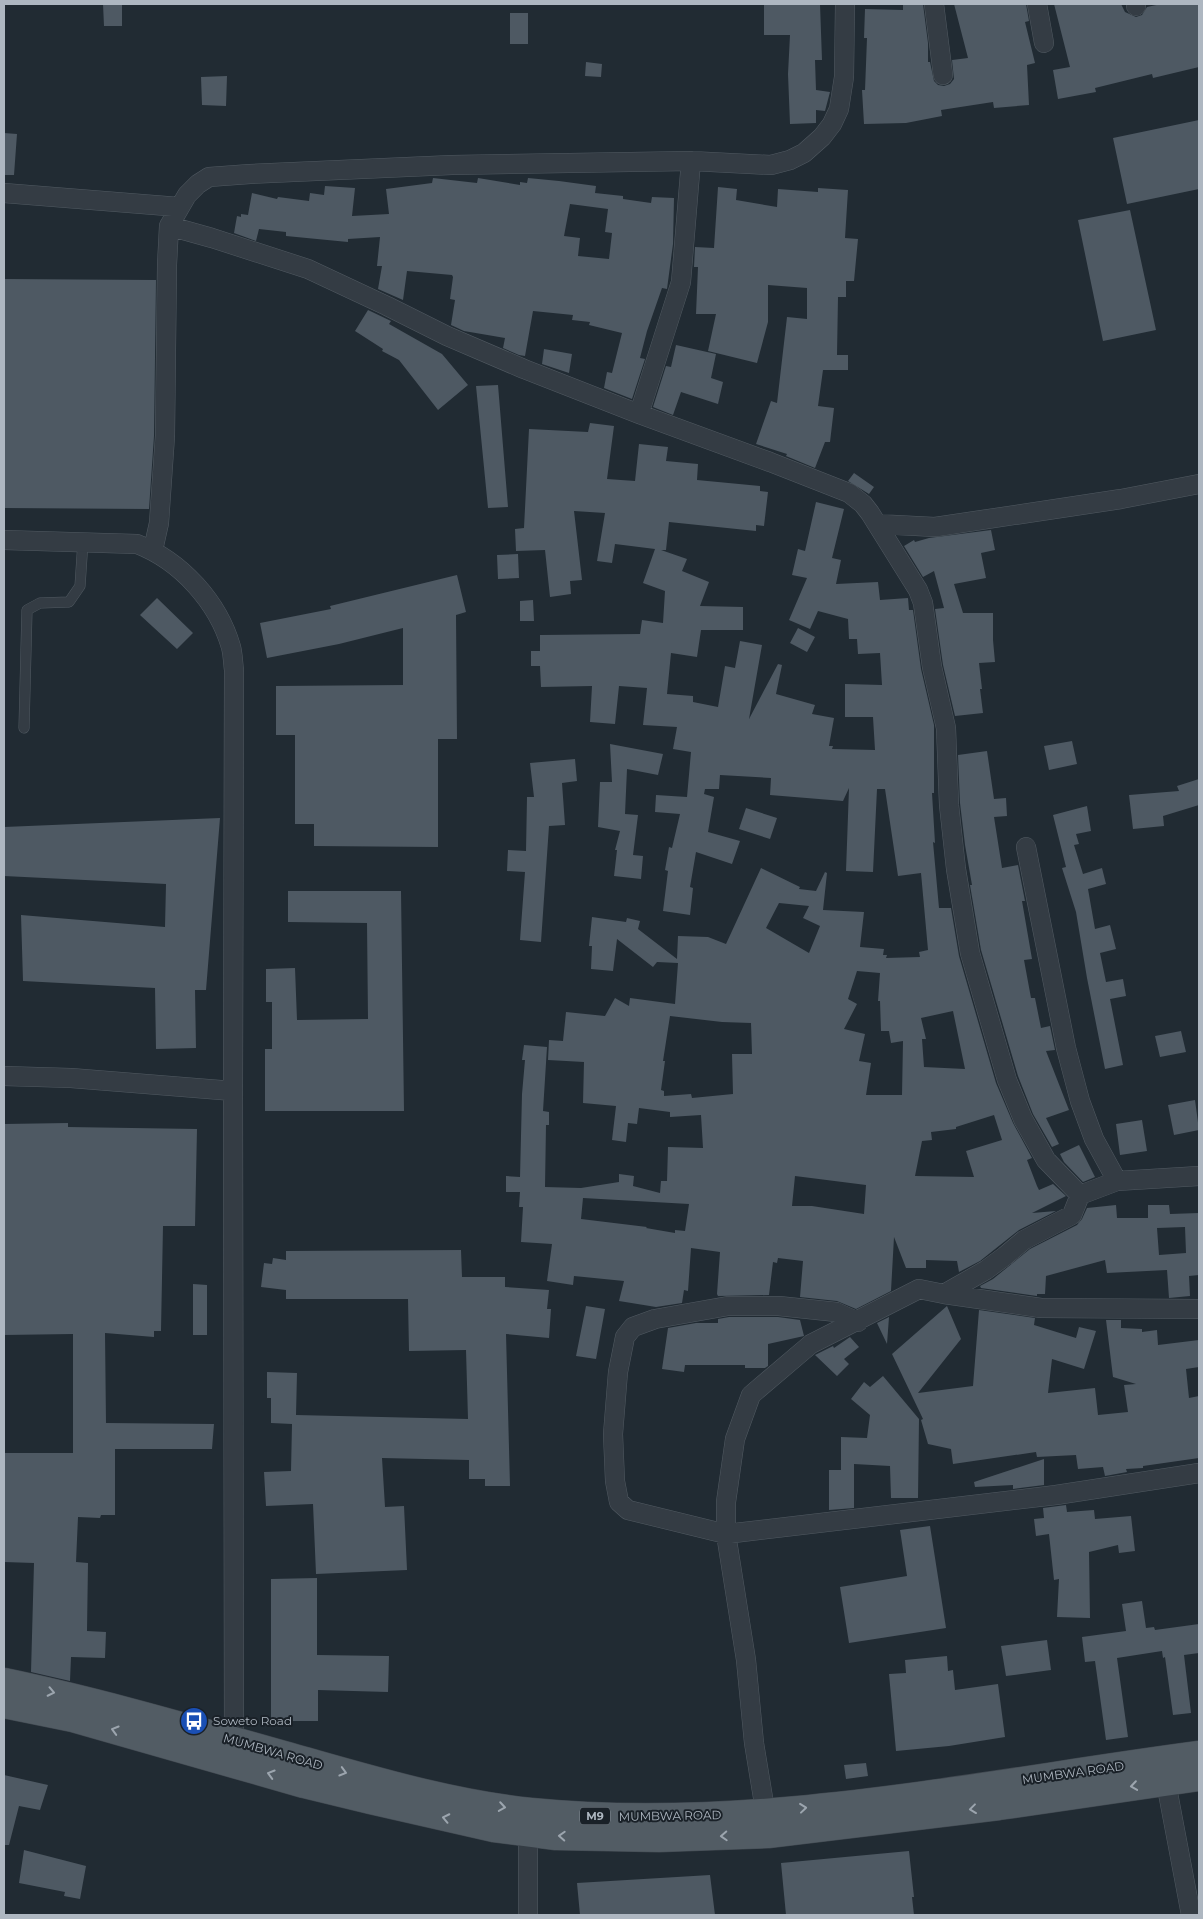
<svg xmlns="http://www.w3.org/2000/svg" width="1203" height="1919" viewBox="0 0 1203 1919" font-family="Montserrat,sans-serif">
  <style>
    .building { fill: #4e5963; fill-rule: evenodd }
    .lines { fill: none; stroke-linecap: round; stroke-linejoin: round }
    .lane-casing { stroke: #515a62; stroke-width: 11 }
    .street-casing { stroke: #515a62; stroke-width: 20 }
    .primary-casing { stroke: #404850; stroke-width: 29 }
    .lane { stroke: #343c44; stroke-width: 10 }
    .street { stroke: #343c44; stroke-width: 19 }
    .primary { stroke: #525c64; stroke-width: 28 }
    .oneway { stroke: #9ca5ae }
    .labels { text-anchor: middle; stroke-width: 4; stroke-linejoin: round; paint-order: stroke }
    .shield { fill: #1a2128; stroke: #828a93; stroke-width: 1 }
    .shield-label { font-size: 11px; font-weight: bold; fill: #aeb7c1 }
    .poi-label { font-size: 12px; fill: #aeb7c1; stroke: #1a2128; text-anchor: start }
    .street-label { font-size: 12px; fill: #aeb7c1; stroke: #1a2128 }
  </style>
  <rect width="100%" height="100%" fill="#212b33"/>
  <path class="building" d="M103,4H122V26H104Z
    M764,4H820L822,60H815L816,90L830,92L825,111L816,110V123L790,124L788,74L790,35H764Z
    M903,4H923L928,43V62H930L934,81L938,85L944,86L950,84L954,79L952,60L968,58L954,4H1026L1029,21L1025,22L1035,63L1027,65L1029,105L994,108L993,102L941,110L942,116L906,123L864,124L862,90H865L867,38H864L865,9L903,10Z
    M1054,4H1121L1125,12L1136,17L1142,15L1147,7L1161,4H1199V67L1153,78L1152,74L1095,88L1096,92L1058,99L1053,70L1070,67Z
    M510,13H528V44H510Z
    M586,62L602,64L601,77L585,76Z
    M227,76L226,106L202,105L201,77Z
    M1199,120V189L1127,204L1113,138Z
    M4,133L17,134L14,175H4Z
    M433,178L477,183L478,178L520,185V182L527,183L528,178L559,181L596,186L595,193L623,196V199L651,203L652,197L674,198L673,244L667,289L662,288L647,331L640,358L645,359L632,399L604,388L607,372L612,373L622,333L589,325L590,322L572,320L573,315L533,311L525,356L519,355L503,348L505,338L464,331L451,325L455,300L450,299L453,277L452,275L407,271L403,300L378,289L382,266H377L380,237L348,239V242L286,236V232L259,229L256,241L234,233L237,216L241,217V214L248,215L252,193L277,199L278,197L309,201L310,193L324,195L325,186L355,188L352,216L389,214L386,189L432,183ZM570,204L608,209L605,232L612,233L609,259L578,256L580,238L564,236Z
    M718,187L737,189L736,200L777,207L778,189L818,192V188L848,190L845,238L858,239L854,281H846V297H838L837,355H848V370H823L818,406L834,408L830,442H825L815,468L786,456L787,454L756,444L771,401L777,403L787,317L807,319V288L768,285V322L757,363L708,351L716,314H696L698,267H694L695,247L714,248Z
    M1130,210L1156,330L1103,341L1078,220Z
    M4,279L156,280L154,436L149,509L4,508Z
    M368,310L391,321L389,324L442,354L468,385L438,410L399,360L382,351L383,349L355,331Z
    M676,345L716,354L711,378L723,382L718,404L681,392L673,415L653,407L666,366L671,367Z
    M544,349L572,354L569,373L542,364Z
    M498,385L508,507L488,508L476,386Z
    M590,423L614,426L607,479L635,481L639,444L668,447L666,461L698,464L697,480L760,486V491L768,492L764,526L756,525V531L669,522L666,550H661L687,559L682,571L709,582L700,606L743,607V630H701L697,657L671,653L667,694L693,696V702L718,707L725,666L735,668L740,641L762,645L749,719L778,664L782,665L776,694L815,705L812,714L834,718L829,746H833L832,749L875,750L873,717H845V684L882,685L880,653L858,654L857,639H849L848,619L818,611L810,629L789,620L807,578L792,575L798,549L805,551L816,502L844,509L832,558L841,560L836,584L878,582L880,600L908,598L909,610H913L921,669L934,725V793H932L935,843L933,842L939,908H951L959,956L996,1083L1013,1123L1032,1158L1027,1160L1037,1186L1039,1190L1053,1184L1066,1196L1032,1213L1056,1211L1019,1230L980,1261L959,1272L957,1261L926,1260V1268H906L894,1237L891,1291L856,1309L837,1301L800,1297L803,1261L778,1258L777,1263L773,1262L769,1295L718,1296L717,1294L720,1252L691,1248L688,1291L684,1290L682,1303L656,1307L619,1301L624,1281L574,1276L573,1285L547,1281L552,1244L521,1242L523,1207H519L520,1192H506V1176L520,1177L522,1094L525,1060H522L524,1045L547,1047L543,1111L549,1112V1125H546L545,1187L581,1188L619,1182V1174L634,1176L633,1186L660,1193L661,1181H667L668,1147L703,1148L701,1115L670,1117V1112L639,1108L637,1124L628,1123L626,1142L612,1140L616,1106L583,1103L584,1062L548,1060L549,1040L563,1041L566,1012L605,1016L615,998L629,1006L630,998L675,1004L678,963L657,962L653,967L617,939L613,971L591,969L592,946H589L592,917L626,922L627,918L640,921L638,929L677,959L678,936L708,937L726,944L761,868L800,887L799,889L816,891L825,872L827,873L823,910L864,912L860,947L884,949L883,955H887L886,958L920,957L919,952L928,950L921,873L898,876L885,789H877L873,872L846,871L849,788L843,801L770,795L771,778L720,775L719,789H705L704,794L714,797L708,832L740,841L732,864L696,852L690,887L693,888L690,915L663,911L668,871L665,870L669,847L672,848L680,814L655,812L656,795L687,797L691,752L673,749L677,727L643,725L647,688L619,686L615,724L590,722L592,686L541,687L540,666H531V651H540V635L640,634L642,620L663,623L665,591L643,583L655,549L615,544L612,563L597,561L605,513L574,511L582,580L570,581L571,594L550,597L545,550L516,551L515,529L524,528L529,429L588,432ZM779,903L809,906L803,918L820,926L809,953L766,928ZM857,971L880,973L878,1001H880L881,1031H889L891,1043L903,1041L902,1095H866L871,1063L859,1061L865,1034L844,1029L857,1004L848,999ZM953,1011L965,1069L924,1067L922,1039H926L921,1018ZM670,1016L722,1022L751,1023L752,1054H732L733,1094L692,1098L691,1094L664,1096V1091L661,1090L665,1061H663ZM994,1115L1002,1140L966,1151L974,1177L915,1176L922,1141L932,1140L931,1132L956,1129V1127ZM795,1176L866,1185L864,1214L812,1206H792ZM583,1198L689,1204L685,1231L675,1230V1233L646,1228L647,1227L581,1219Z
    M854,473L874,487L869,494L848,481Z
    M991,530L995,550L981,553L986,578L954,584L963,613H993V640L995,662L979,663L982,689H980L983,713L955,716L943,665L935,609L944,608L934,571L923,577L904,546L914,540L915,542L929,538Z
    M518,554L519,578L498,579L497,555Z
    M457,575L466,612L456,615L457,739H438V847L314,846V824H295V735H276V686L403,685V628L339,644L267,658L260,623L331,609L330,606Z
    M157,598L193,633L177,649L140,615Z
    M533,600L534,621H520V601Z
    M798,628L815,637L807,652L790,643Z
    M1072,741L1077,764L1049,770L1044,746Z
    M610,744L663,754L658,775L627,769L625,814L638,815L633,855L643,856L641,879L614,876L617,850H615L620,831L598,827L600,782H612Z
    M987,751L994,799L1006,798L1007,816L994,817L1002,868L1018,865L1025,901H1022L1032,959L1024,960L1031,998H1035L1041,1028L1050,1026L1055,1050L1046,1051L1069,1110L1046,1118L1059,1144L1052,1147L1033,1114L1018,1076L981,950L970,885H972L965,845L960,803L958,755Z
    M575,759L577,781L562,783L565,825L549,826L541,942L520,940L525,872L507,871L508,850L526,851L527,797H534L530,763Z
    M1199,779V805L1163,816L1164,826L1133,829L1129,795L1179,791L1177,786Z
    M1087,806L1091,831L1076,834L1079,844L1074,845L1083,874L1102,868L1106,884L1088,889L1095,929L1110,925L1116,949L1100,953L1106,982L1123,979L1126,996L1110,999L1123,1065L1105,1069L1087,978L1076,912L1062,868L1066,867L1053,815Z
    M746,808L777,818L770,839L739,829Z
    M220,818L206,990H195L196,1048L156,1049L155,988L23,981L21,915L165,927L166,884L4,876V827Z
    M288,891H401L404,1111H265V1049H272V1002H266V969L295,968L297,1020L368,1019L367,923L288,922Z
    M1181,1031L1186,1052L1160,1057L1155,1036Z
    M1195,1100L1199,1130L1174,1135L1168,1105Z
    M1142,1120L1147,1151L1120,1155L1116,1124Z
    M68,1123V1127L197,1129L195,1226H163L161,1331H154V1337L105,1333L106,1423L214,1424L212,1449H115V1515H101L100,1518L78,1517L76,1562L88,1563L87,1631L106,1632L105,1658L71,1657L70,1681L31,1672L34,1563L4,1562V1453H73V1334L4,1335V1124Z
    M1079,1145L1095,1177L1083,1182L1064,1162L1060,1154Z
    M1116,1205L1117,1218H1148V1205H1169L1170,1214L1199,1213V1275L1189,1276L1190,1296L1169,1298L1167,1270L1107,1273L1105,1260L1046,1276L1045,1294H1037V1296L981,1288L980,1286L993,1279L1030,1249L1077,1225L1082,1219L1087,1208ZM1185,1227L1186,1253L1159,1255L1157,1228Z
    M461,1250L462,1277H505V1287L549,1290L547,1309H551L549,1338L506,1334L510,1486H485V1479H469V1460L382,1458L385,1507L404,1506L407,1570L316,1574L313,1504L266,1506L264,1472L291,1471L292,1424L271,1423V1398H267V1372L297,1373L296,1415L468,1419L466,1350L409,1351L408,1299H286V1290L261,1287L264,1263L272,1264L273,1258L286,1260V1251Z
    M193,1284L207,1285V1335H193Z
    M586,1306L605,1309L596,1359L576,1356Z
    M947,1306L961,1339L918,1393L973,1386L979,1310L1035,1318L1034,1325L1076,1338L1079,1327L1096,1331L1084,1369L1052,1359L1048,1393L1095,1388L1098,1415L1128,1412L1124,1385L1136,1384L1113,1377L1106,1320H1121V1328L1142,1329V1332L1157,1330L1158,1345L1199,1340V1367L1186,1369L1189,1398L1199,1396V1458L1143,1466V1468L1126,1469L1127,1472L1105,1476L1103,1467L1078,1469L1076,1455L1037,1457L1036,1452L953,1464L951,1449L928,1444L921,1420L923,1419L892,1354Z
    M729,1317H778L800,1320L804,1336L768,1344V1366L765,1368H745V1365H685L684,1372L662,1369L668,1328L696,1323H718V1319Z
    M889,1317L887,1344L877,1323Z
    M850,1337L859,1347L844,1359L849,1364L837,1376L815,1355L833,1346L834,1348Z
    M883,1376L919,1419L918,1498H891L890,1466L854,1464V1508L829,1510V1470H841V1437L867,1438L870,1415L851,1399L864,1382L870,1387Z
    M1044,1459V1485L1013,1489V1485L975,1487L974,1482Z
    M1066,1505L1067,1512L1094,1510L1095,1519L1131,1516L1135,1551L1119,1553L1118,1545L1089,1552L1090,1618L1057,1617L1059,1579L1054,1580L1049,1534L1036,1536L1034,1519L1044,1518L1043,1508Z
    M930,1526L946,1628L849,1643L840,1587L907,1576L900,1530Z
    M317,1578V1655L389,1656L388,1692L318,1690V1721H271V1579Z
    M1142,1601L1146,1628L1154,1627L1155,1630L1199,1624V1653L1184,1655L1191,1713L1173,1715L1165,1657L1163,1658L1162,1651L1117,1658L1128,1737L1106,1740L1095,1661L1085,1662L1082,1637L1126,1631L1122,1604Z
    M1047,1640L1051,1670L1006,1676L1001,1646Z
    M947,1656L948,1671L953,1670L955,1690L998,1684L1005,1737L949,1746L896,1751L889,1674L906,1673L905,1660Z
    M866,1763L868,1776L846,1779L844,1765Z
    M4,1775L48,1785L40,1810L19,1806L9,1845H4Z
    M24,1850L86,1866L80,1899L64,1896L65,1892L19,1883Z
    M909,1851L914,1897H912L914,1915H786L781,1863Z
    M710,1875L715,1915H580L577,1883Z"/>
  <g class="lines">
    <g class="lane-casing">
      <path id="lane" d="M24,728L27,610L40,603L69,602L80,586L83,541"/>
    </g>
    <g class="street-casing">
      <path id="street" d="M934,4L943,75
        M1037,4L1044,43
        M1136,4V6
        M4,193L179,207
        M169,226L212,238L308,269L387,306L447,336L524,369L639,414L770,462L849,493L863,504L870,513L918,590L923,603L932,667L946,728L949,805L956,869L970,953L1007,1080L1023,1119L1046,1160L1080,1195
        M639,414L681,282L691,161
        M877,524L935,527L1121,499L1199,484
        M4,540L137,544C181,561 218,602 231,647C233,655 233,663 234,670L233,1091L234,1752
        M153,550L159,523L165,436L167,265L169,226L187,195L198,184L209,177L250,174L452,165L691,161L771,165L790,160L804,153L822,137L832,124L839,109L844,77L845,4
        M1026,847L1066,1048L1080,1101L1094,1139L1117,1181
        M4,1076L71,1078L233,1091
        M944,1294L1041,1308L1199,1309
        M858,1322L836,1312L779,1306H728L655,1319L633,1327L625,1337L618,1372L613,1434L615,1481L619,1502L628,1510L726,1534L1056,1495L1199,1473
        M1164,1772L1191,1915
        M767,1822L754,1743L746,1660L726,1534V1502L735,1439L751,1395L811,1344L919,1289L944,1294L986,1270L1005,1256L1024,1240L1072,1215L1080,1195L1117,1181L1199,1176
        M528,1915V1822"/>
    </g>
    <g class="primary-casing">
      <path id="primary" d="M4,1682C105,1703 205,1733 305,1761C379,1782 454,1804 531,1812C755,1834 979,1784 1199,1755
        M4,1704L73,1718L304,1784L370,1800L494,1828L556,1836L659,1838L768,1834L999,1806L1199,1777"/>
    </g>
    <use href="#lane" class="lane"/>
    <use href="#street" class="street"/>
    <use href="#primary" class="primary"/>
  </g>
  <defs><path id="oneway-chevron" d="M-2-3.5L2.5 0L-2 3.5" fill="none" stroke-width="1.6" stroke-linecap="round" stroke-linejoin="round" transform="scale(1.25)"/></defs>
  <g class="oneway">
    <use href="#oneway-chevron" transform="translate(51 1692) rotate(12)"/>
    <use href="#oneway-chevron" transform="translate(115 1730) rotate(-164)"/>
    <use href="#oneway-chevron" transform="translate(343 1772) rotate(16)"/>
    <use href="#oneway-chevron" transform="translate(271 1774) rotate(-164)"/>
    <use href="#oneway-chevron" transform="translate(1134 1786) rotate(172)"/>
    <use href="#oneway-chevron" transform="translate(502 1807) rotate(9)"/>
    <use href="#oneway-chevron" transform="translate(803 1808) rotate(-6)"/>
    <use href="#oneway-chevron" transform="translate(973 1809) rotate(173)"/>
    <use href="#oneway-chevron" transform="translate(446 1818) rotate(-168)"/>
    <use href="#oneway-chevron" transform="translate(562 1836) rotate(-177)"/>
    <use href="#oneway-chevron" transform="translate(724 1836) rotate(177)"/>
  </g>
  <defs>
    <g id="bus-disc" transform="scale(1.4375)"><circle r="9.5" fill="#1a4fb4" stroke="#1a2128"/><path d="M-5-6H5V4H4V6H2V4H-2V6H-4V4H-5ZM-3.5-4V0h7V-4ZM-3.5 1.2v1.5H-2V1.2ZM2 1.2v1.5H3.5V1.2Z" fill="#fff"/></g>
  </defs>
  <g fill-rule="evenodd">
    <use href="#bus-disc" x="194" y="1721"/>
  </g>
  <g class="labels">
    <rect class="shield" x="580" y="1807.5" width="30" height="17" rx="4"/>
    <g class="shield-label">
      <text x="595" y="1820">M9</text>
    </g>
    <g class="poi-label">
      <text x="213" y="1725">Soweto Road</text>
    </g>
    <g class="street-label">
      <text transform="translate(273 1752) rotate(16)" y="4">MUMBWA ROAD</text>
      <text transform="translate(1073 1773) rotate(-8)" y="4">MUMBWA ROAD</text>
      <text transform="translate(670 1816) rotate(-1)" y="4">MUMBWA ROAD</text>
    </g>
  </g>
  <rect width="1203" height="1919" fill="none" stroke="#aeb7c1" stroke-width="10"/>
</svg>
